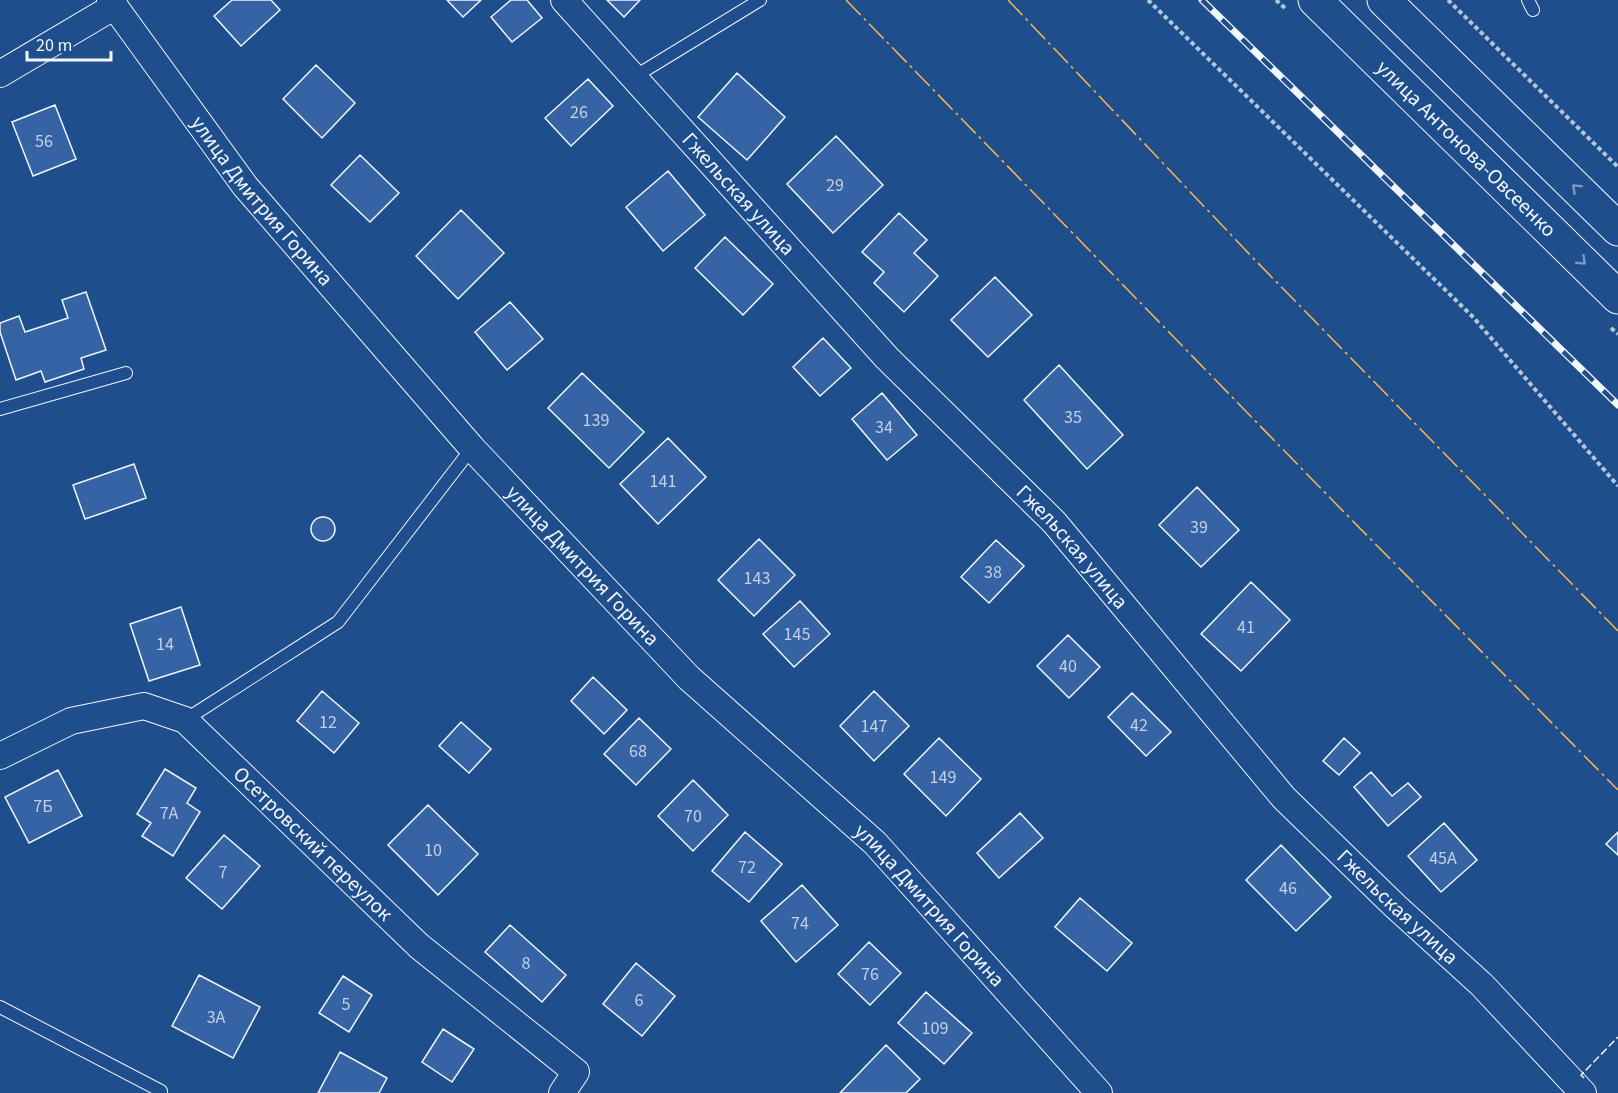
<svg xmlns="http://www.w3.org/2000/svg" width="1618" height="1093" viewBox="0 0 1618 1093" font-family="'Source Sans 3',sans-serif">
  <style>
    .building { fill: #3563a3; stroke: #f2f6ff; stroke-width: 1.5 }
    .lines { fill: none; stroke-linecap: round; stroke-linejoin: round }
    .service-casing { stroke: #f2f6ff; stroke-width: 14 }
    .minor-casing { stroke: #f2f6ff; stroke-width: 28 }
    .trunk-casing { stroke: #f2f6ff; stroke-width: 35 }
    .path { stroke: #b3c4dc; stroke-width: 4; stroke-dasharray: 4.5 3; stroke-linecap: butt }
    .service { stroke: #1f4e8c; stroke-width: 12 }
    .minor { stroke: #1f4e8c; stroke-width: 26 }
    .trunk { stroke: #1f4e8c; stroke-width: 33 }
    .rail-casing { stroke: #f2f6ff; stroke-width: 7 }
    .rail { stroke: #1f4e8c; stroke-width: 4.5; stroke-dasharray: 14; stroke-linecap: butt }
    .fence { stroke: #f2f6ff; stroke-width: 1.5; stroke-dasharray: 8 3; stroke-linecap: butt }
    .power { stroke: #ffb74d; stroke-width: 1.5; stroke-dasharray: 21 4.5 3 4.5; stroke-linecap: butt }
    .oneway { stroke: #7e9ac0 }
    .labels { text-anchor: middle; stroke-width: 4.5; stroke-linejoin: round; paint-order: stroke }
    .number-label { font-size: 18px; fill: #c3d1e8 }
    .street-label { font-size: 21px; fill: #f2f6ff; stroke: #1f4e8c }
  </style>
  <rect width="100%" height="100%" fill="#1f4e8c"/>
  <path class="building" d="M232,0H271L280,10L241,46L214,16Z
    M447,0H481L463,17Z
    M511,0H527L542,18L512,42L491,17Z
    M607,0H640L624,17Z
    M316,65L355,103L322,138L283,99Z
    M737,73L785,117L747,160L698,117Z
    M588,79L613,106L571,146L545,118Z
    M55,105L76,159L33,176L12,122Z
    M836,136L883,185L833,233L787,184Z
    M360,155L399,193L370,222L331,185Z
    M668,171L705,215L663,251L626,207Z
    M461,210L504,253L458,299L416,256Z
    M899,213L927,240L914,253L938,276L904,312L874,283L884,272L862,252Z
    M725,237L773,284L743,315L695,268Z
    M995,277L1032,315L988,357L951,320Z
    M86,292L106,350L81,358L84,369L45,382L41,371L16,380L0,332V323L19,316L25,332L68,318L62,300Z
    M510,302L543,339L507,370L475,332Z
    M823,338L851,368L820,396L793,367Z
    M1059,365L1123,435L1087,469L1024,400Z
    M582,373L644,432L609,468L548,408Z
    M882,393L917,435L887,460L852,419Z
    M668,438L706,477L658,524L620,484Z
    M134,464L146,498L85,519L73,485Z
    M1197,487L1239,530L1201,567L1159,525Z
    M311 529a12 12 0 1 1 24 0a12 12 0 1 1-24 0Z
    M759,539L795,575L754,616L718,580Z
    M996,540L1024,566L989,603L961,577Z
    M1251,582L1290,620L1241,671L1201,634Z
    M800,601L830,634L794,667L763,634Z
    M181,607L200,665L149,681L130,624Z
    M1068,635L1100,667L1069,698L1037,666Z
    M593,677L627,710L604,734L571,701Z
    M322,691L359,723L334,753L297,721Z
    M874,691L909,726L874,761L840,726Z
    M1132,693L1171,732L1146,756L1108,717Z
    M639,718L671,749L636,785L604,754Z
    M461,722L491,749L469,773L439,746Z
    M939,738L981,779L946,816L904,774Z
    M1344,738L1360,753L1339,775L1323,761Z
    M165,769L196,788L187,803L200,812L173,856L142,836L151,823L137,814Z
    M58,770L82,816L29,843L5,797Z
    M1371,772L1392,796L1408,783L1421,797L1388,826L1354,787Z
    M693,780L728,815L693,851L658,816Z
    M428,805L478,854L438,895L388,845Z
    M1020,813L1043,838L999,878L977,853Z
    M1444,823L1477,860L1441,892L1408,856Z
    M745,832L782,864L749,902L712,871Z
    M1618,832V855L1606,844Z
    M224,835L260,866L222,909L186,878Z
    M1281,845L1331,897L1296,931L1246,880Z
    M802,885L838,925L796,962L761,921Z
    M1080,898L1132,943L1107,971L1055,927Z
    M510,925L566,975L542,1002L485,952Z
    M869,942L901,973L870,1005L838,974Z
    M636,963L675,996L642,1036L603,1004Z
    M199,975L260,1007L233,1058L172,1026Z
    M343,976L372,995L349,1032L319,1013Z
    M926,992L972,1033L944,1064L898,1023Z
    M443,1029L474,1049L452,1082L422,1062Z
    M886,1045L920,1079L906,1093H840Z
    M340,1052L387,1078L379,1093H318Z"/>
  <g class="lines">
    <g class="service-casing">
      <path id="service" d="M1528,0L1533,10
        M634,77L760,0
        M0,409L126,373
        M185,720L338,622L472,448
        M0,1007L161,1091L160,1093"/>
    </g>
    <g class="minor-casing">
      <g id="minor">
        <path id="s1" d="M110,0L245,186L472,448L689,678L875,843L1099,1093"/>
        <path id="s2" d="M564,0L887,358L1054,522L1284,798L1394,905L1482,985L1583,1093"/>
        <path d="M0,74L115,6"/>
        <path id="s3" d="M0,756L71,721L144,706L185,720L419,946L576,1072L562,1093"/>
      </g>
    </g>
    <g class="trunk-casing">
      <g id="trunk">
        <path id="s4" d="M1315,0L1618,297"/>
        <path d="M1384,0L1618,229"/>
      </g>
    </g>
    <path class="path" d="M1148,0L1473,317L1618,486
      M1276,0L1287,10
      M1448,0L1618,167
      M1611,328L1618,334"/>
    <use href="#service" class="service"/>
    <use href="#minor" class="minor"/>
    <use href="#trunk" class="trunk"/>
    <g class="rail-casing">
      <path id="rail" d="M1202,0L1618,405"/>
    </g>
    <use href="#rail" class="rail"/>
    <path class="fence" d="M1584,1078L1581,1075L1618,1037"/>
    <path class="power" d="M846,0L1338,506L1618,790
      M1008,0L1254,259L1618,631"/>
  </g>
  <defs><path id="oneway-chevron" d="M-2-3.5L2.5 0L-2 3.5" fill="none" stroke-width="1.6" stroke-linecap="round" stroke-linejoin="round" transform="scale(1.5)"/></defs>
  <g class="oneway">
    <use href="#oneway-chevron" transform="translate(1576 188) rotate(-136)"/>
    <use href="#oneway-chevron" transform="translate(1582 261) rotate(44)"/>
  </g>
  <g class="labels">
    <g class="number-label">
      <text x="579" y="118">26</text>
      <text x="44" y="147">56</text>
      <text x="835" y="191">29</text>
      <text x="1073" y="423">35</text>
      <text x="596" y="426">139</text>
      <text x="884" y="433">34</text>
      <text x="663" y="487">141</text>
      <text x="1199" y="533">39</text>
      <text x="993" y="578">38</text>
      <text x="757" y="584">143</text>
      <text x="1246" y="633">41</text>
      <text x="797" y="640">145</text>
      <text x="165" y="650">14</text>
      <text x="1068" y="672">40</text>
      <text x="328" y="728">12</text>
      <text x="1139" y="731">42</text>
      <text x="874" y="732">147</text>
      <text x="638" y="757">68</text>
      <text x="943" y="783">149</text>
      <text x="43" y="812">7Б</text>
      <text x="169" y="819">7А</text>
      <text x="693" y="822">70</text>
      <text x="433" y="856">10</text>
      <text x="1443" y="864">45А</text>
      <text x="747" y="873">72</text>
      <text x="223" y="878">7</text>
      <text x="1288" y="894">46</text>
      <text x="800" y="929">74</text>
      <text x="526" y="969">8</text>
      <text x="870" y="980">76</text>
      <text x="639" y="1006">6</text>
      <text x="346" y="1010">5</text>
      <text x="216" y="1023">3А</text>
      <text x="935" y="1034">109</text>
    </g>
    <g class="street-label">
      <text dy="7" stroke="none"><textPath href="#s4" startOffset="212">улица Антонова-Овсеенко</textPath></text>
      <text dy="7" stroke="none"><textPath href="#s2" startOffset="261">Гжельская улица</textPath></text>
      <text dy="7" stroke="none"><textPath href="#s1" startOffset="252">улица Дмитрия Горина</textPath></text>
      <text dy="7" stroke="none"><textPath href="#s2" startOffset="747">Гжельская улица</textPath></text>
      <text dy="7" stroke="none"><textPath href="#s1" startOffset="738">улица Дмитрия Горина</textPath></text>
      <text dy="7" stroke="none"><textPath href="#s3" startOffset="375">Осетровский переулок</textPath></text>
      <text dy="7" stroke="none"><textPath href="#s1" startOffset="1224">улица Дмитрия Горина</textPath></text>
      <text dy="7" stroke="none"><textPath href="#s2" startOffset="1233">Гжельская улица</textPath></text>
    </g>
  </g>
  <path d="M27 51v9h84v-9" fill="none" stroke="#f2f6ff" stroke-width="3"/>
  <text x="36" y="51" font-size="18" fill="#f2f6ff" stroke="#1f4e8c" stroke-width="4.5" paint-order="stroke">20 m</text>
</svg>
